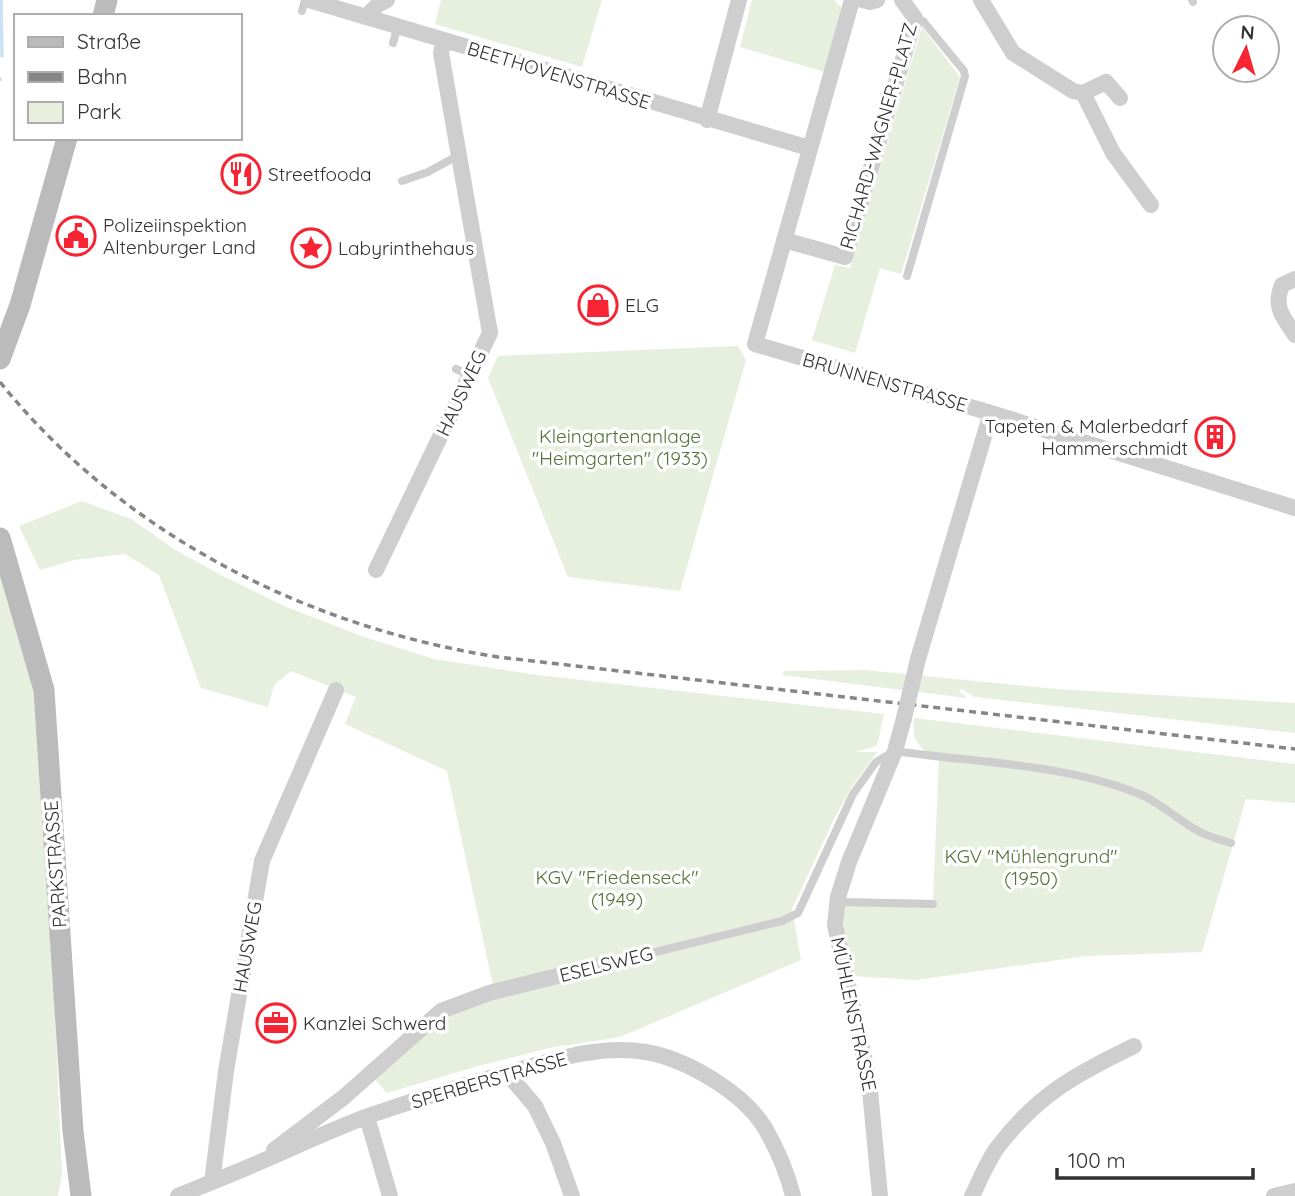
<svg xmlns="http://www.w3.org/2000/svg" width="1295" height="1196" viewBox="0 0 1295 1196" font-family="Quicksand,sans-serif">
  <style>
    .green { fill: #e7efde }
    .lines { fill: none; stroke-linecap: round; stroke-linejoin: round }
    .stream { stroke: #c9e1f0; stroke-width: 3.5 }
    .lane { stroke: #cecece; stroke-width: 8 }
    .street { stroke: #cecece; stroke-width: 16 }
    .secondary { stroke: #bbb; stroke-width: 21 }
    .rail { stroke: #868686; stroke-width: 3.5; stroke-dasharray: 7 5; stroke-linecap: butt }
    .street-bridge { stroke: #cecece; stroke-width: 16 }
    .labels { text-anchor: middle; stroke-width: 7; stroke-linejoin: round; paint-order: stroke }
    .street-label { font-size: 19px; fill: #313131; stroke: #fff }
    .poi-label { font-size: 19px; fill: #313131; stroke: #fff; text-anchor: start }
    .park-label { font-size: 19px; fill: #547239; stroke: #fff }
  </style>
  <rect width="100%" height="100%" fill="#fff"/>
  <path class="green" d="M441,0H602L582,67L435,24Z
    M752,0H834L843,9L825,72L740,47Z
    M922,27L960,77L901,274L880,268L855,353L812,340L835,265L850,268Z
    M738,346L746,360L680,591L568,577L488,378L498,356Z
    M82,501L131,519L174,549L219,574L284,606L364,637L434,659L537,675L884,714L877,746L855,752H877L851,788L834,819L792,909L801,960L620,1037L549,1048L478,1066L387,1093L372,1076L450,1013L495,995L447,771L345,724L356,697L291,671L274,685L268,707L201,688L159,575L125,554L74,560L40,570L19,526Z
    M0,570L25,634L43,751L62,1173L58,1196H0Z
    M864,670L1056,689L1295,703V733L975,697L962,689L959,691L967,698L782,675L785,671Z
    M914,718L1295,764V803L1246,799L1202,952L1086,956L916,980L852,976L844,941V898L933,900L939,760C919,747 912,743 914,718Z"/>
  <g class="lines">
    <path class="stream" d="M1,0L2,56
      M0,80V79"/>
    <path class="lane" d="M1192,0L1193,2
      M302,11L305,0
      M393,43L398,26
      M402,181L428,172L459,155
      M907,276L965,76L964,71L923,21L915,18
      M456,369L469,375
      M838,902L933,904
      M598,966L782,921L798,913L853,794L876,762L895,751C976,763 1060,763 1137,793C1161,802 1178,821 1200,832C1210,837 1221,840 1231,843"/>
    <path class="street" d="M309,0L809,148
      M852,0L755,344L991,413L1295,508
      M862,0L870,2L877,0
      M981,0L1013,53L1073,91L1083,93L1106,82L1120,98
      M365,17L379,4L387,0
      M1083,93L1113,153L1151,205
      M707,120L739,0
      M784,240L845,257L915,18L902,0
      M1295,279L1282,285C1273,307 1283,317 1295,335
      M376,570L490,333L441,53L444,40
      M918,659L991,413
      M507,1073L535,1106L553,1143L572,1196
      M367,1117L390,1196
      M274,1150L344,1097L441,1011L489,993L598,966
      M212,1182C264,1162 315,1136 368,1116C415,1100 463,1085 511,1072C553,1060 601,1044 646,1052C686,1059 743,1092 765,1128C777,1149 787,1172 793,1196
      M178,1196L212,1182L226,1071L262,861L336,690
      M880,1196L869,1080L835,925L838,897L849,862L895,751L904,718
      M972,1196C980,1180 987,1162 997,1148C1037,1095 1076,1074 1134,1046
      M1274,1196L1295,1191"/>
    <path class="secondary" d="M103,16L107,0
      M0,359L20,305L67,138
      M0,538L44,690L73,1131L81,1196"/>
    <path class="rail" d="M0,382C123,535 307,627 498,657L1295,749"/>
    <path class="street-bridge" d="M904,718L918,659"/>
  </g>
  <defs>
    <g id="restaurant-ring" transform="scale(2.0125)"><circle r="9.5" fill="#fff" stroke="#f72434" stroke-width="1.5"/><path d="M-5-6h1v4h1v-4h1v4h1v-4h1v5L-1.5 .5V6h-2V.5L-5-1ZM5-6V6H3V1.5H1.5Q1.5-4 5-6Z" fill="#f72434"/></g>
    <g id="civic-ring" transform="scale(2.0125)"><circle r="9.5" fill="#fff" stroke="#f72434" stroke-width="1.5"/><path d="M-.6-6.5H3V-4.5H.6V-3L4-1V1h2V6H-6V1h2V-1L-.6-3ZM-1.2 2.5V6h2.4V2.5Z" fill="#f72434"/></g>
    <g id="sight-ring" transform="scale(2.0125)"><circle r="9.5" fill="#fff" stroke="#f72434" stroke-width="1.5"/><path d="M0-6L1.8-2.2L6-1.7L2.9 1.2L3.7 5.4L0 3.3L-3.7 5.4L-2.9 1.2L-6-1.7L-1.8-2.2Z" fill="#f72434"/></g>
    <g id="shop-ring" transform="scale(2.0125)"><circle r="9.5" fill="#fff" stroke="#f72434" stroke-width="1.5"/><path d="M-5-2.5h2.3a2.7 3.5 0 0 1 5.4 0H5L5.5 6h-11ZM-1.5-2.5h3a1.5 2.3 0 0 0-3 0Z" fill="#f72434"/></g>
    <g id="building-ring" transform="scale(2.0125)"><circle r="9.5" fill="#fff" stroke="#f72434" stroke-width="1.5"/><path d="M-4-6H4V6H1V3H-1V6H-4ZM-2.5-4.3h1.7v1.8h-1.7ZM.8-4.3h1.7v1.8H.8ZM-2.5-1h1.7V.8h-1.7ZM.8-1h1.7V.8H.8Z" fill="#f72434"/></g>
    <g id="office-ring" transform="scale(2.0125)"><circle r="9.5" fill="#fff" stroke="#f72434" stroke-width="1.5"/><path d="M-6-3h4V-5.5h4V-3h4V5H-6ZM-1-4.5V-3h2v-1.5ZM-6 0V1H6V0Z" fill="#f72434"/></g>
  </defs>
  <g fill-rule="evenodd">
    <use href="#restaurant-ring" x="241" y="174"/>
    <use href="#civic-ring" x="76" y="236"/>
    <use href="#sight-ring" x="311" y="248"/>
    <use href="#shop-ring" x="598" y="305"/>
    <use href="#building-ring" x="1215" y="437"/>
    <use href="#office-ring" x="276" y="1023"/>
  </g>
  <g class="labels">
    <g class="street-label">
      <text transform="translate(559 75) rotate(17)" y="7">BEETHOVENSTRASSE</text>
      <text transform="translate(878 136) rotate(-74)" y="7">RICHARD-WAGNER-PLATZ</text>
      <text transform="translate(885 382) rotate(16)" y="7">BRUNNENSTRASSE</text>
      <text transform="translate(461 393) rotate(-65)" y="7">HAUSWEG</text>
      <text transform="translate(55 864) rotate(-94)" y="7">PARKSTRASSE</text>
      <text transform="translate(247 947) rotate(-80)" y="7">HAUSWEG</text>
      <text transform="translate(606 964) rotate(-14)" y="7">ESELSWEG</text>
      <text transform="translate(854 1014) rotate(78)" y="7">MÜHLENSTRASSE</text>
      <text transform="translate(489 1080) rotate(-16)" y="7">SPERBERSTRASSE</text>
    </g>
    <g class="poi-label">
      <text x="268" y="181">Streetfooda</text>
      <text x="103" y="232">Polizeiinspektion<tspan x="103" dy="22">Altenburger Land</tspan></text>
      <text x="338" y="255">Labyrinthehaus</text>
      <text x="625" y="312">ELG</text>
      <text x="1188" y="433" text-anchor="end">Tapeten &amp; Malerbedarf<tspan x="1188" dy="22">Hammerschmidt</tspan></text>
      <text x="303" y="1030">Kanzlei Schwerd</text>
    </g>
    <g class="park-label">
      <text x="620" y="443">Kleingartenanlage<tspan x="620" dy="22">"Heimgarten" (1933)</tspan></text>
      <text x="1031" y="863">KGV "Mühlengrund"<tspan x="1031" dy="22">(1950)</tspan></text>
      <text x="617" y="884">KGV "Friedenseck"<tspan x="617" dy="22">(1949)</tspan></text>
    </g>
  </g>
  <rect x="14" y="14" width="228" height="126" fill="#ffffff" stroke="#adadad" stroke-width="2"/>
  <rect x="28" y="37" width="35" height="10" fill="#bbbbbb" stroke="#adadad" stroke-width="2"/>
  <text x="77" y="49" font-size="21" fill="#313131">Straße</text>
  <rect x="28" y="72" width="35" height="10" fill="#868686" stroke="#adadad" stroke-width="2"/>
  <text x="77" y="84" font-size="21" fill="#313131">Bahn</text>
  <rect x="28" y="102" width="35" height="21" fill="#e7efde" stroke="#adadad" stroke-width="2"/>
  <text x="77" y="119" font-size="21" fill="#313131">Park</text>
  <g transform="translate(1246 49) rotate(5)"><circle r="33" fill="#ffffff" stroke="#adadad" stroke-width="2"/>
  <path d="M0-5L12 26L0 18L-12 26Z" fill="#f72434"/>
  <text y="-10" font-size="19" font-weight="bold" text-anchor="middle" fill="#313131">N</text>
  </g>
  <path d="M1057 1168v10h196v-10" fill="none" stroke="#313131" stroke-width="3.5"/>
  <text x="1068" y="1168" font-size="21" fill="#313131" stroke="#ffffff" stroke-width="5" paint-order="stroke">100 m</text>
</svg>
